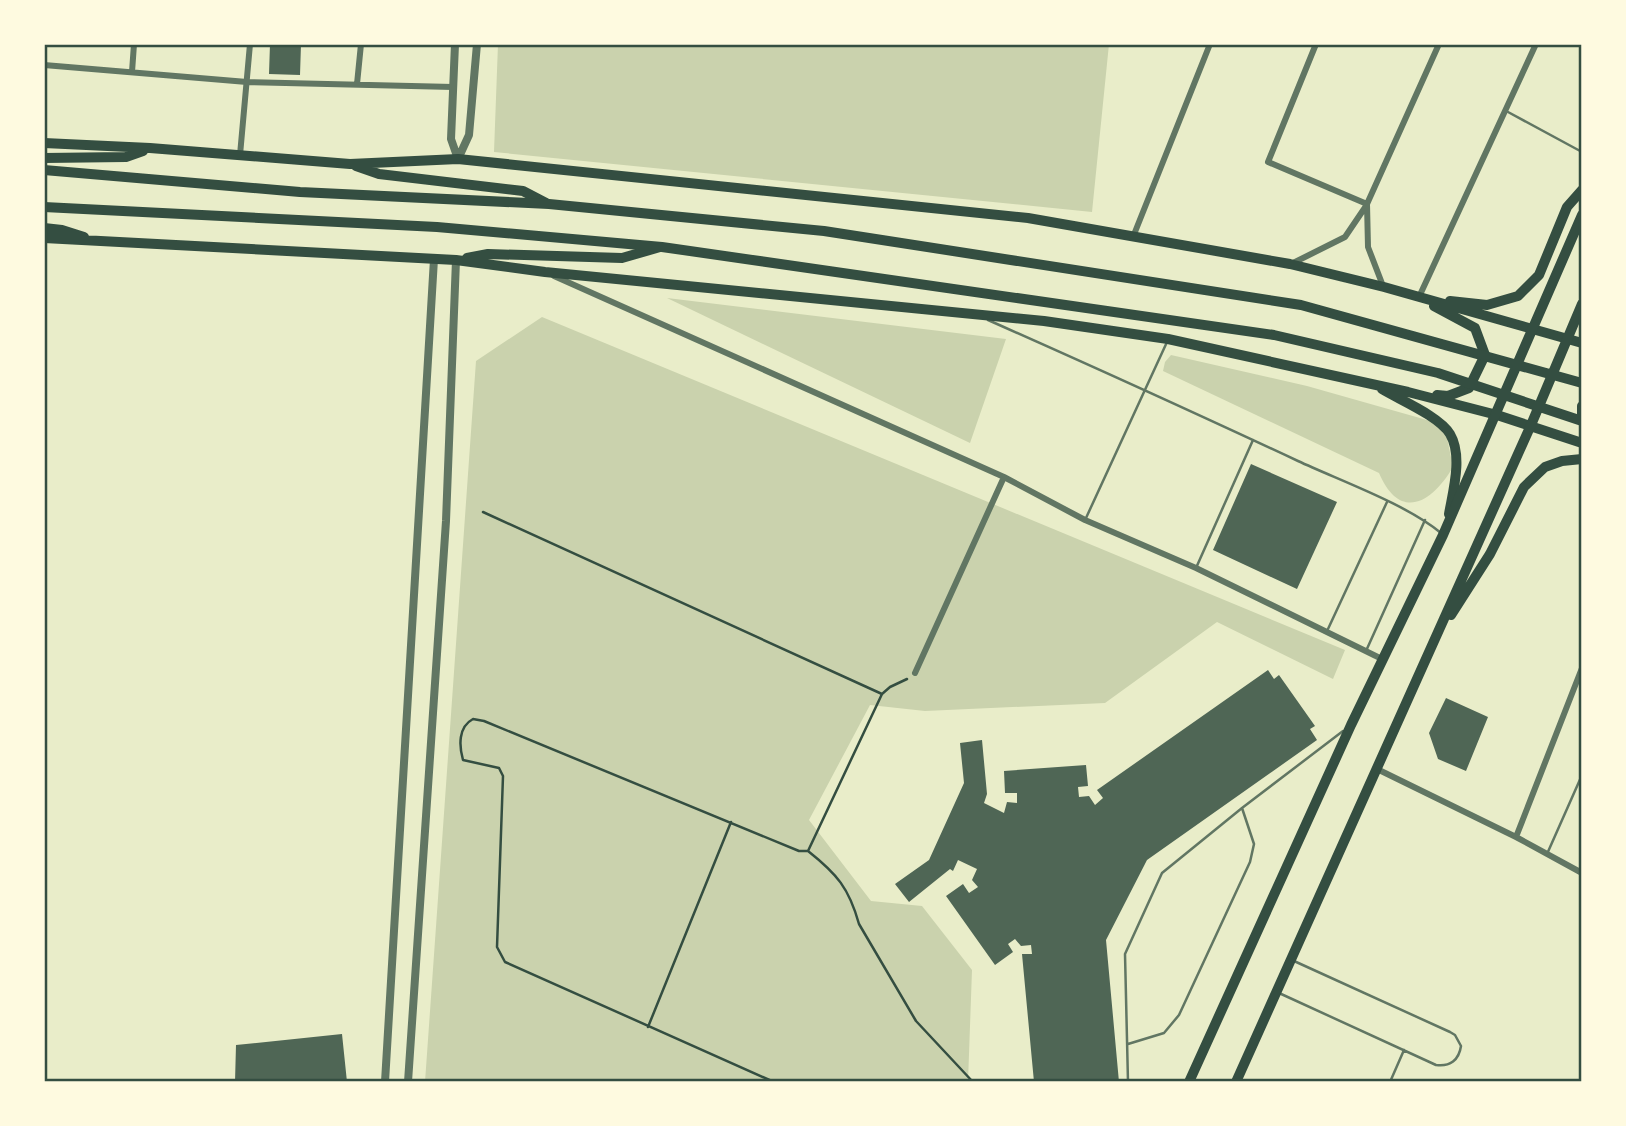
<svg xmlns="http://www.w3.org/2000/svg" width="1626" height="1126" viewBox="0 0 1626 1126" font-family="'Titillium Web',sans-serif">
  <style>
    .green { fill: #cad2ad }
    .building { fill: #4f6655 }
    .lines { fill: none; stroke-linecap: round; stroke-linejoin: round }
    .path { stroke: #344e41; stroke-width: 2.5 }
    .service { stroke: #617663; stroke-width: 2.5 }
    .minor { stroke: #617663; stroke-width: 6 }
    .tertiary { stroke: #617663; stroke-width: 8 }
    .primary { stroke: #344e41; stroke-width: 10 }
    .trunk { stroke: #344e41; stroke-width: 10 }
    .neatline { fill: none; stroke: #344e41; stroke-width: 2.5 }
  </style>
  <rect width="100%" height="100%" fill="#e9edc9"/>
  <path class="green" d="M498,44H1109L1092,212L494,152Z
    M667,298L1006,339L970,443Z
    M542,317L1345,650L1333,679L1217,622L1105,703L925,711L870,705L809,820L871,901L922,906L972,970L968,1082H425L476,361Z
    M1171,355L1307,386L1434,422L1447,438L1453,467C1432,503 1400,522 1379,473L1163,371L1165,362Z"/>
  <path class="building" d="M270,44H301L300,75L269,74Z
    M1251,464L1337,502L1297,589L1213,550Z
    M1268,670L1274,679L1279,675L1315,726L1310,729L1317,740L1147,860L1106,940L1119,1082H1034L1022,954H1032L1031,945L1021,946L1015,939L1008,944L1013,952L995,965L946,896L963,884L969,893L978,887L972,880L977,869L958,860L953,871L950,869L909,902L895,884L929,860L964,783L960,743L982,740L987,794L984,803L1004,813L1007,802L1017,803V793H1005L1004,771L1086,765L1088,786L1078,787L1079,797L1089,796L1095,805L1103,798L1097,790Z
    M1446,698L1488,717L1466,771L1438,759L1429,733Z
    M342,1034L347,1082H235L236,1045Z"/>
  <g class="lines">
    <path class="path" d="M483,512L882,694
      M808,851C837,874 849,888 859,924L916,1021L973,1082
      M648,1027L731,822
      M774,1082L505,962L497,947L503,776L499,768L463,760C459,746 458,727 473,719L484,721L799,851H808L882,694L890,687L907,679"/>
    <path class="service" d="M1508,112L1582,152
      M988,320C1092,366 1195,413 1298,461C1341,481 1406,504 1441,533
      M1086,518L1167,342
      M1196,568L1253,440
      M1328,629L1387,502
      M1366,651L1425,520
      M1547,854L1582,775
      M1279,993L1436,1065C1450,1067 1459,1060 1461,1046L1455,1035L1450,1032L1294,961
      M1128,1044L1164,1033L1179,1015L1250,862L1254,844L1242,808
      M1128,1082L1125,954L1162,873L1242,808L1343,731
      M1390,1082L1404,1050"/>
    <path class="minor" d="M1316,44L1268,162L1367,204
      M44,65L247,82L453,87
      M132,72L134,44
      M357,84L361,44
      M240,155L250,44
      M1133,237L1210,44
      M1291,264L1345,237L1366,206
      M554,276L1004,477L1085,520L1196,568L1384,660
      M1383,286L1368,247L1367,204L1439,44
      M1419,297L1536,44
      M915,673L1004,477
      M1377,769L1516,837L1582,873
      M1516,837L1582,668"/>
    <path class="tertiary" d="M455,44L451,139L458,159
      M458,159L469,135L477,44
      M385,1082L434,259
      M408,1082L446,521L456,260"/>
    <path class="primary" d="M44,143L150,148L350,164L458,159L1028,218L1290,264L1384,287L1582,343
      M44,158L126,157L143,151
      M356,166L379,174L523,191L546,203
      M44,228L62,230L84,237
      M44,238L456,260L545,272L1044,321L1168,339L1408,392L1497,415L1582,443
      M467,258L488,254L622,258L660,247
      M1450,301L1487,305L1518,296L1539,275L1567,207L1582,190
      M1434,306L1475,328L1485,355L1469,388L1448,396L1437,395
      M1382,389C1400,400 1439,416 1450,434C1463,456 1453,491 1449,514
      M1582,406V414"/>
    <path class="trunk" d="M44,170L300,192L549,204L824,231L1301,305L1582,383
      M44,207L437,227L662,247L1274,335L1438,373L1582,421
      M1451,615L1490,554L1524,487L1545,467L1562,461L1582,459
      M1189,1082L1351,725L1443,535L1582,215
      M1236,1082L1531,425L1582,304"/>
  </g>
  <rect width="1626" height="1126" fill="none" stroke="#fefae0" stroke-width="91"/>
  <rect x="46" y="46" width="1534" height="1034" class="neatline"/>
</svg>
